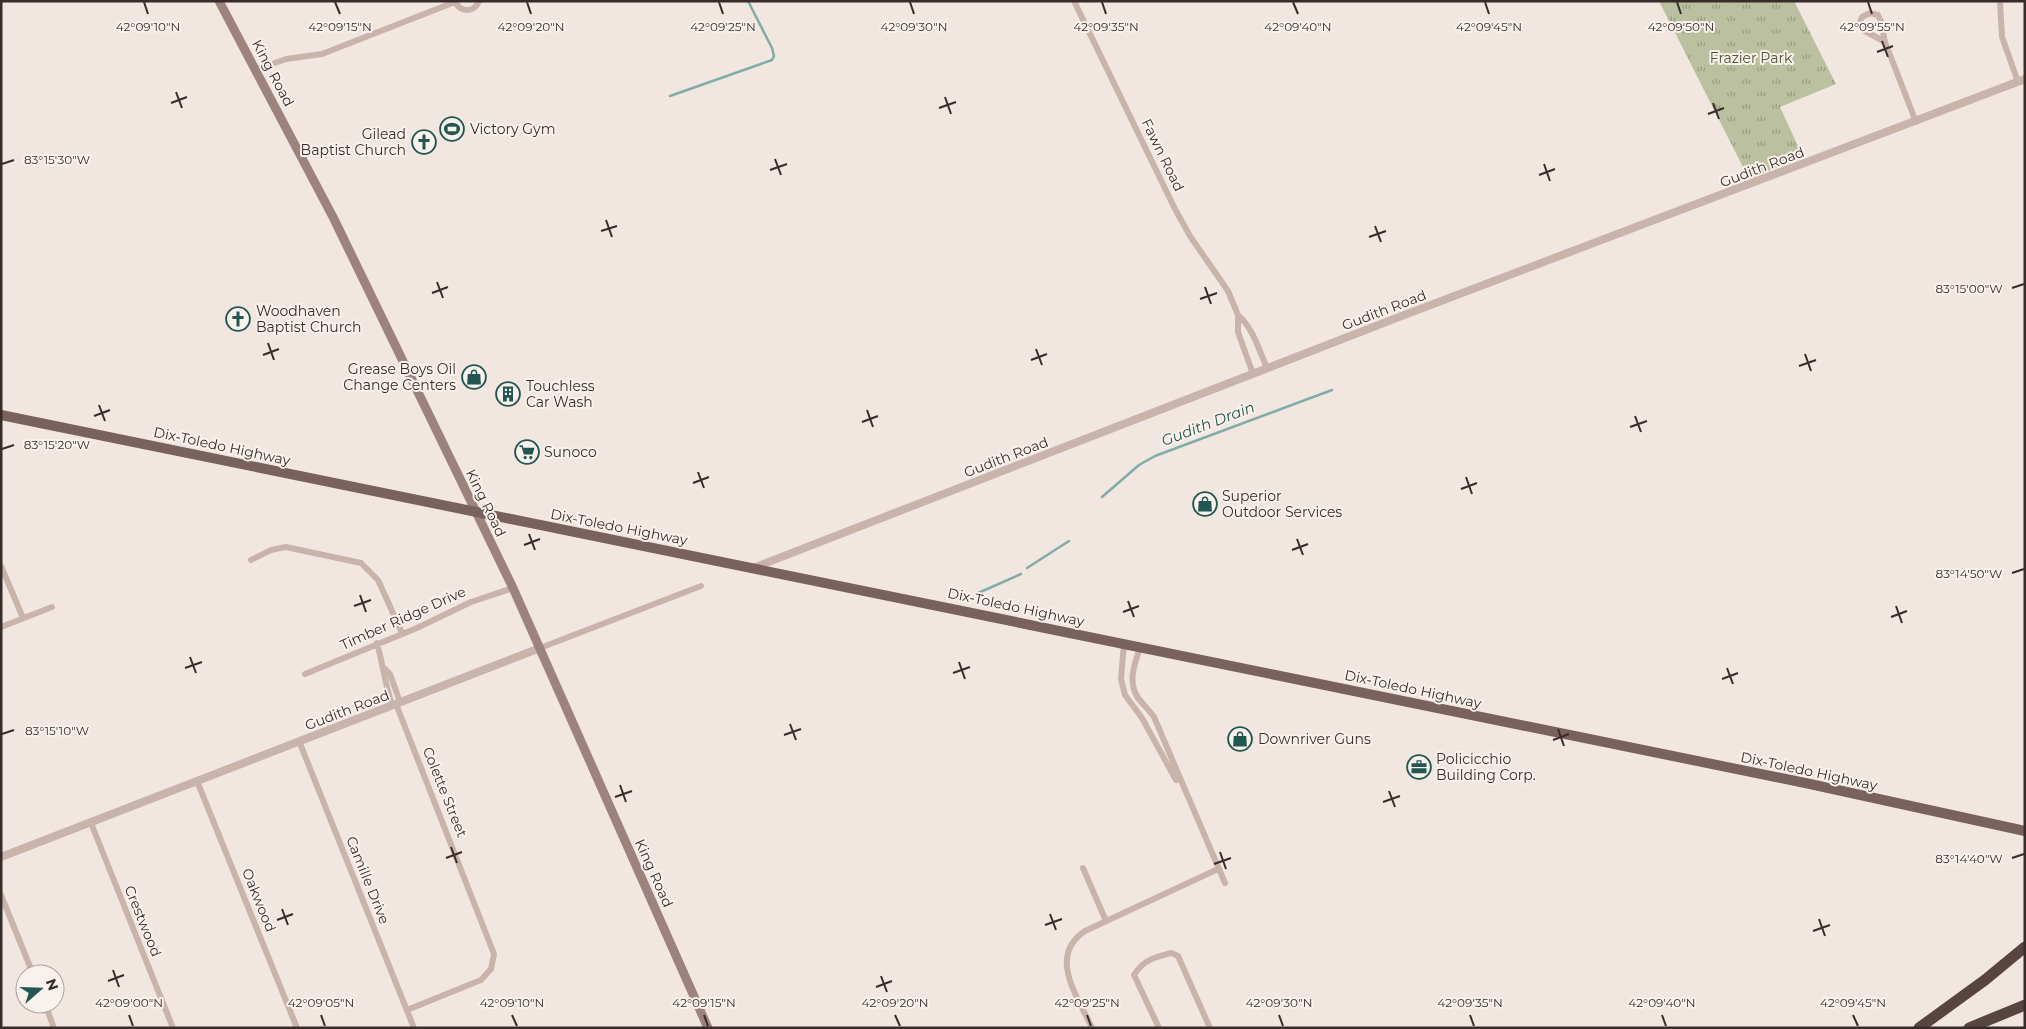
<svg xmlns="http://www.w3.org/2000/svg" width="2026" height="1029" viewBox="0 0 2026 1029" font-family="Montserrat,sans-serif">
  <style>
    .park { fill: url(#park-tufts) }
    .lines { fill: none; stroke-linecap: round; stroke-linejoin: round }
    .stream { stroke: #80ada7; stroke-width: 2.5 }
    .minor { stroke: #c9b4ac; stroke-width: 6 }
    .tertiary { stroke: #c9b4ac; stroke-width: 8 }
    .secondary { stroke: #9d837e; stroke-width: 9 }
    .primary { stroke: #79615d; stroke-width: 10 }
    .motorway { stroke: #584542; stroke-width: 11 }
    .ticks { fill: none; stroke: #382c2b; stroke-width: 2 }
    .labels { text-anchor: middle; stroke-width: 4; stroke-linejoin: round; paint-order: stroke }
    .park-label { font-size: 14px; fill: #4e5530; stroke: #f9f1ec }
    .street-label { font-size: 14px; fill: #382c2b; stroke: #f9f1ec }
    .poi-label { font-size: 14px; fill: #382c2b; stroke: #f9f1ec; text-anchor: start }
    .water-label { font-size: 15px; font-style: italic; fill: #225751; stroke: #f9f1ec }
    .ticks-label { font-size: 12px; text-anchor: middle; fill: #382c2b; stroke: #f9f1ec; stroke-width: 4; stroke-linejoin: round; paint-order: stroke }
  </style>
  <defs>
    <pattern id="park-tufts" width="24" height="20" patternUnits="userSpaceOnUse" patternTransform="scale(1.25)"><rect width="24" height="20" fill="#bbc0a0"/><path d="M3 7l-1-3M5 7V3M7 7l1-3M15 17l-1-3M17 17v-4M19 17l1-3" fill="none" stroke="#999c83"/></pattern>
  </defs>
  <rect width="100%" height="100%" fill="#f2e6e0"/>
  <path class="park" d="M1659,1H1794L1836,84L1780,107L1803,157L1749,179Z"/>
  <g class="lines">
    <path class="stream" d="M670,96L772,60L774,56L772,48L748,1
      M1102,497L1139,465L1155,456L1332,390
      M1027,568L1069,541
      M976,594L1021,574"/>
    <path class="minor" d="M455,1C460,13 474,13 479,1
      M1074,1L1175,209L1190,236L1228,291L1238,315V332L1253,374
      M2000,1L2002,37L2018,82
      M1885,42L1881,21L1878,15L1870,13L1862,17L1860,22L1863,30L1885,42L1916,122
      M255,70L286,59L322,54L455,2
      M1238,315C1253,328 1259,350 1267,368
      M251,560L271,550L286,547L361,563L378,580L402,633
      M1,566L23,618
      M1,627L52,607
      M377,643C383,665 385,684 392,705
      M1124,644L1121,679L1125,695L1142,718L1176,780
      M1140,647C1135,664 1127,681 1138,698C1143,704 1149,710 1154,717L1225,883
      M540,648L701,586
      M385,669L390,674L400,702
      M305,674L417,628L471,602L513,588
      M396,704L494,954L491,969L481,980L407,1010
      M299,741L414,1028
      M197,781L297,1028
      M91,823L173,1028
      M1083,868L1106,921
      M1,895L33,974
      M45,1004L54,1028
      M1092,1028C1078,997 1047,956 1085,931L1218,869
      M1159,1028L1134,975C1143,960 1155,957 1171,953L1178,956L1210,1028"/>
    <path class="tertiary" d="M753,568L1399,317L2025,79
      M1,857L540,648"/>
    <path class="secondary" d="M219,1L334,219L513,588L708,1028"/>
    <path class="primary" d="M1,415L1810,784L2025,831"/>
    <path class="motorway" d="M1919,1028L1985,980L2025,947
      M1969,1028L2025,1005"/>
  </g>
  <path class="ticks" d="M144,2L148,14M335,2L340,14M527,2L531,14M719,2L723,14M910,2L914,14M1102,2L1106,14M1293,2L1298,14M1485,2L1489,14M1677,2L1681,14M1868,2L1872,14M1882,41L1888,57M1877,52L1893,46M176,92L182,108M945,97L951,114M171,103L187,97M1713,103L1719,119M939,108L956,102M1708,114L1724,108M775,159L781,175M2,164L14,160M1544,164L1550,181M770,170L787,164M1539,175L1555,169M606,220L612,237M1375,226L1381,242M601,231L617,226M1369,237L1386,231M437,282L443,298M1205,287L1211,304M2012,288L2024,284M432,293L448,287M1200,299L1217,293M268,343L274,360M1036,349L1042,365M1805,354L1811,371M263,355L279,349M1031,360L1047,354M1799,366L1816,360M99,405L105,421M867,410L873,427M94,416L110,410M1635,416L1641,432M862,422L878,416M1630,427L1647,421M2,449L14,445M698,472L704,488M1466,477L1472,494M693,483L709,477M1461,489L1477,483M529,534L535,550M1297,539L1303,555M524,545L540,539M1292,550L1308,544M2012,573L2024,569M360,595L366,612M1128,601L1134,617M354,606L371,600M1896,606L1902,623M1123,612L1139,606M1891,617L1907,611M190,657L196,673M959,662L965,679M185,668L202,662M1727,668L1733,684M953,673L970,667M1722,679L1738,673M790,724L796,740M1558,729L1564,746M2,734L14,730M784,735L801,729M1553,740L1569,734M620,785L626,802M1389,791L1395,807M615,797L632,791M1383,802L1400,796M451,847L457,863M1220,852L1226,869M446,858L462,852M2012,858L2024,854M1214,864L1231,858M282,909L288,925M1050,914L1056,930M1819,919L1825,936M277,920L293,914M1045,925L1062,919M1813,931L1830,925M113,970L119,987M881,976L887,992M108,981L124,975M876,987L892,981M129,1015L133,1026M321,1015L325,1026M512,1015L517,1026M704,1015L708,1026M895,1015L900,1026M1087,1015L1091,1026M1279,1015L1283,1026M1470,1015L1474,1026M1662,1015L1666,1026M1853,1015L1858,1026"/>
  <defs>
    <g id="stadium-ring" transform="scale(1.25)"><circle r="9.5" fill="#f9f1ec" stroke="#225751" stroke-width="1.5"/><path d="M0-5a6.5 5 0 1 0 0 10a6.5 5 0 1 0 0-10ZM-3.5-1.8h7v3.6h-7Z" fill="#225751"/></g>
    <g id="church-ring" transform="scale(1.25)"><circle r="9.5" fill="#f9f1ec" stroke="#225751" stroke-width="1.5"/><path d="M-1.2-6h2.4v3.5h3.3v2.4h-3.3V6h-2.4V-.1h-3.3v-2.4h3.3Z" fill="#225751"/></g>
    <g id="shop-ring" transform="scale(1.25)"><circle r="9.5" fill="#f9f1ec" stroke="#225751" stroke-width="1.5"/><path d="M-5-2.5h2.3a2.7 3.5 0 0 1 5.4 0H5L5.5 6h-11ZM-1.5-2.5h3a1.5 2.3 0 0 0-3 0Z" fill="#225751"/></g>
    <g id="building-ring" transform="scale(1.25)"><circle r="9.5" fill="#f9f1ec" stroke="#225751" stroke-width="1.5"/><path d="M-4-6H4V6H1V3H-1V6H-4ZM-2.5-4.3h1.7v1.8h-1.7ZM.8-4.3h1.7v1.8H.8ZM-2.5-1h1.7V.8h-1.7ZM.8-1h1.7V.8H.8Z" fill="#225751"/></g>
    <g id="supermarket-ring" transform="scale(1.25)"><circle r="9.5" fill="#f9f1ec" stroke="#225751" stroke-width="1.5"/><path d="M-6-5.5h2.5l.6 2H6L4.5 2H-2.5L-4.4-4H-6ZM-1.5 3.2a1.3 1.3 0 1 0 .1 0ZM3 3.2a1.3 1.3 0 1 0 .1 0Z" fill="#225751"/></g>
    <g id="office-ring" transform="scale(1.25)"><circle r="9.5" fill="#f9f1ec" stroke="#225751" stroke-width="1.5"/><path d="M-6-3h4V-5.5h4V-3h4V5H-6ZM-1-4.5V-3h2v-1.5ZM-6 0V1H6V0Z" fill="#225751"/></g>
  </defs>
  <g fill-rule="evenodd">
    <use href="#stadium-ring" x="452" y="129"/>
    <use href="#church-ring" x="424" y="142"/>
    <use href="#church-ring" x="238" y="319"/>
    <use href="#shop-ring" x="474" y="377"/>
    <use href="#building-ring" x="508" y="394"/>
    <use href="#supermarket-ring" x="527" y="452"/>
    <use href="#shop-ring" x="1205" y="504"/>
    <use href="#shop-ring" x="1240" y="739"/>
    <use href="#office-ring" x="1419" y="767"/>
  </g>
  <g class="labels">
    <g class="park-label">
      <text x="1751" y="63">Frazier Park</text>
    </g>
    <g class="street-label">
      <text transform="translate(273 73) rotate(62)" y="5">King Road</text>
      <text transform="translate(1163 155) rotate(64)" y="5">Fawn Road</text>
      <text transform="translate(1762 167) rotate(-21)" y="5">Gudith Road</text>
      <text transform="translate(1384 310) rotate(-21)" y="5">Gudith Road</text>
      <text transform="translate(222 446) rotate(12)" y="5">Dix-Toledo Highway</text>
      <text transform="translate(1006 457) rotate(-21)" y="5">Gudith Road</text>
      <text transform="translate(486 503) rotate(64)" y="5">King Road</text>
      <text transform="translate(619 527) rotate(11)" y="5">Dix-Toledo Highway</text>
      <text transform="translate(1016 607) rotate(12)" y="5">Dix-Toledo Highway</text>
      <text transform="translate(403 618) rotate(-24)" y="5">Timber Ridge Drive</text>
      <text transform="translate(1413 689) rotate(12)" y="5">Dix-Toledo Highway</text>
      <text transform="translate(347 710) rotate(-21)" y="5">Gudith Road</text>
      <text transform="translate(1809 771) rotate(12)" y="5">Dix-Toledo Highway</text>
      <text transform="translate(445 792) rotate(68)" y="5">Colette Street</text>
      <text transform="translate(654 873) rotate(66)" y="5">King Road</text>
      <text transform="translate(368 880) rotate(68)" y="5">Camille Drive</text>
      <text transform="translate(259 900) rotate(68)" y="5">Oakwood</text>
      <text transform="translate(143 921) rotate(68)" y="5">Crestwood</text>
    </g>
    <g class="poi-label">
      <text x="470" y="134">Victory Gym</text>
      <text x="406" y="139" text-anchor="end">Gilead<tspan x="406" dy="16">Baptist Church</tspan></text>
      <text x="256" y="316">Woodhaven<tspan x="256" dy="16">Baptist Church</tspan></text>
      <text x="456" y="374" text-anchor="end">Grease Boys Oil<tspan x="456" dy="16">Change Centers</tspan></text>
      <text x="526" y="391">Touchless<tspan x="526" dy="16">Car Wash</tspan></text>
      <text x="544" y="457">Sunoco</text>
      <text x="1222" y="501">Superior<tspan x="1222" dy="16">Outdoor Services</tspan></text>
      <text x="1258" y="744">Downriver Guns</text>
      <text x="1436" y="764">Policicchio<tspan x="1436" dy="16">Building Corp.</tspan></text>
    </g>
    <g class="water-label">
      <text transform="translate(1208 424) rotate(-21)" y="5">Gudith Drain</text>
    </g>
  </g>
  <g class="ticks-label">
    <text x="148" y="31">42°09'10"N</text>
    <text x="340" y="31">42°09'15"N</text>
    <text x="531" y="31">42°09'20"N</text>
    <text x="723" y="31">42°09'25"N</text>
    <text x="914" y="31">42°09'30"N</text>
    <text x="1106" y="31">42°09'35"N</text>
    <text x="1298" y="31">42°09'40"N</text>
    <text x="1489" y="31">42°09'45"N</text>
    <text x="1681" y="31">42°09'50"N</text>
    <text x="1872" y="31">42°09'55"N</text>
    <text x="57" y="164">83°15'30"W</text>
    <text x="1969" y="293">83°15'00"W</text>
    <text x="57" y="449">83°15'20"W</text>
    <text x="1969" y="578">83°14'50"W</text>
    <text x="57" y="735">83°15'10"W</text>
    <text x="1969" y="863">83°14'40"W</text>
    <text x="129" y="1007">42°09'00"N</text>
    <text x="321" y="1007">42°09'05"N</text>
    <text x="512" y="1007">42°09'10"N</text>
    <text x="704" y="1007">42°09'15"N</text>
    <text x="895" y="1007">42°09'20"N</text>
    <text x="1087" y="1007">42°09'25"N</text>
    <text x="1279" y="1007">42°09'30"N</text>
    <text x="1470" y="1007">42°09'35"N</text>
    <text x="1662" y="1007">42°09'40"N</text>
    <text x="1853" y="1007">42°09'45"N</text>
  </g>
  <rect width="2026" height="1029" fill="none" stroke="#382c2b" stroke-width="5"/>
  <g transform="translate(40 989) rotate(70)"><circle r="24" fill="#f9f1ec" stroke="#aca29f"/>
  <path d="M0-4L9 19L0 12L-9 19Z" fill="#225751"/>
  <text y="-8" font-size="14" font-weight="bold" text-anchor="middle" fill="#382c2b">N</text>
  </g>
</svg>
